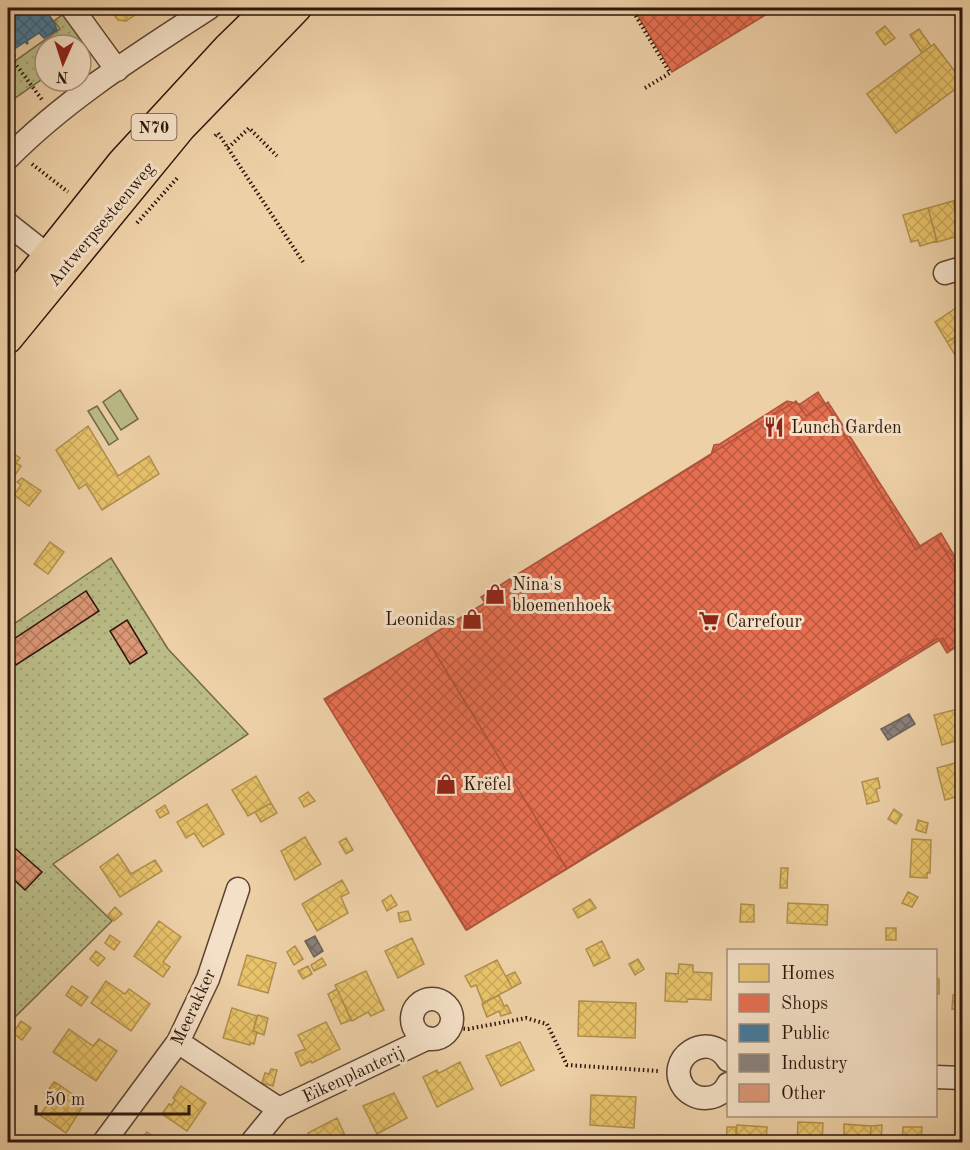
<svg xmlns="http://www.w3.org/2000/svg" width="970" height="1150" viewBox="0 0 970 1150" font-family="'Old Standard TT',serif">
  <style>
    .grass { fill: url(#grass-dots); stroke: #746848; stroke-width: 1.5 }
    .pitch { fill: #babb86; stroke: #746848; stroke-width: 1.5 }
    .homes { fill: url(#homes-cross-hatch); stroke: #b1904e; stroke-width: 1.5 }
    .shops { fill: url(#shops-cross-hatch); stroke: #af543c; stroke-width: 1.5 }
    .public { fill: url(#public-cross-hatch); stroke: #3e5d71; stroke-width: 1.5 }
    .industry { fill: url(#industry-cross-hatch); stroke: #6e615a; stroke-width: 1.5 }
    .building { fill: url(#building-cross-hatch); stroke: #2d160b; stroke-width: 1.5 }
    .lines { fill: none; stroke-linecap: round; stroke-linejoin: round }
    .minor-casing { stroke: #5d4432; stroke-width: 25 }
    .major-casing { stroke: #2d160b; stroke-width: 31 }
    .path { stroke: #2d160b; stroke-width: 4; stroke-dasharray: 1.5 3; stroke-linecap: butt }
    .minor { stroke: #f4e0c6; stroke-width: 22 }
    .major { stroke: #eed0a7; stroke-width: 28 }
    .labels { text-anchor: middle; stroke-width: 6; stroke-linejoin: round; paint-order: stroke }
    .shield { fill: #f4e0c6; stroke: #695343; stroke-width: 1.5 }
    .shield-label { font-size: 16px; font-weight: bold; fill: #2d160b }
    .street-label { font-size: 18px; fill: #2d160b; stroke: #f4e0c6 }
    .poi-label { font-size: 18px; fill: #2d160b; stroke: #f4e0c6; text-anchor: start }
  </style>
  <defs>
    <pattern id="grass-dots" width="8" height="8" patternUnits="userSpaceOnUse" patternTransform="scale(1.5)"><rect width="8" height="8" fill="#babb86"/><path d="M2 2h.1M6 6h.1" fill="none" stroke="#a0a072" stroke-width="1.8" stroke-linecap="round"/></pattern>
    <pattern id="homes-cross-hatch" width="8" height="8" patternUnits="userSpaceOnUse" patternTransform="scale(1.5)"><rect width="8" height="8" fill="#e9c46a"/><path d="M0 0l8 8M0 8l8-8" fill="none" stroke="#c8a85b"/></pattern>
    <pattern id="shops-cross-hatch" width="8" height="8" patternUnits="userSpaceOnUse" patternTransform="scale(1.5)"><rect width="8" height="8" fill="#e76f51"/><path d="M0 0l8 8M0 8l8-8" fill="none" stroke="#bc5a41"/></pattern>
    <pattern id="public-cross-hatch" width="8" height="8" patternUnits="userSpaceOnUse" patternTransform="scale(1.5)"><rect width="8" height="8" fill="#457b9d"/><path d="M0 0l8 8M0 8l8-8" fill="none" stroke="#3a647e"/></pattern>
    <pattern id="industry-cross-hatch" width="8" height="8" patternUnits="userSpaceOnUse" patternTransform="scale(1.5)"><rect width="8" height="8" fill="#8a817c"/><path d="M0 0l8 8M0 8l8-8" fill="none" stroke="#716964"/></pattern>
    <pattern id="building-cross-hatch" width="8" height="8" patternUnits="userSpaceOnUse" patternTransform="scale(1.5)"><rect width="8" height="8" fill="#dc9775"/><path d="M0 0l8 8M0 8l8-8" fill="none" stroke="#b37a5e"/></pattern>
  </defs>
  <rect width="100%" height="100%" fill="#eed0a7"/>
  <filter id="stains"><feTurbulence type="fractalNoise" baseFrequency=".00333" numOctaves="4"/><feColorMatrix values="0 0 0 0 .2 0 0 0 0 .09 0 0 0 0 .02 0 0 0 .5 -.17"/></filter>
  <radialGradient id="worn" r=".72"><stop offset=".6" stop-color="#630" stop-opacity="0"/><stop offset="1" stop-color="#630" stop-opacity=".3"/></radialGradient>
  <path class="grass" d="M65,13L89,47L81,53V45H45V77L8,103V66L60,29L54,21Z
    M111,558L168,649L248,734L53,864L112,921L8,1024V628Z"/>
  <path class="pitch" d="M120,390L138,419L121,430L103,402Z
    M97,406L118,439L109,445L88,411Z"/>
  <path class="homes" d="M109,8H133L138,13L126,21L118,20Z
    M853,8H873L855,15Z
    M885,26L895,38L885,45L876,33Z
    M919,29L931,46L922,53L910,35Z
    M934,44L956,73L962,68V84L896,133L867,94Z
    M962,199V234L953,201Z
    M953,201L962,235L937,242L928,208Z
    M928,208L937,241L920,246L918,240L911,242L903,215Z
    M959,306L962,312V333L947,342L935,322Z
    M962,333V362L960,363L947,342Z
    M88,426L118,476L149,456L159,474L102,510L86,484L79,489L56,450Z
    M8,450L20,458L16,463L21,466L8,486Z
    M22,478L41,491L29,506L14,495L21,485L17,482Z
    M50,542L64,552L48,574L34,564Z
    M962,708V739L942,745L934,715Z
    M962,761V795L945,800L937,768Z
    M256,776L271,803L248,816L232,790Z
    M878,778L880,788L876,789L879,801L867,804L862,782Z
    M308,792L315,801L304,807L299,798Z
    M271,803L277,813L261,822L255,812Z
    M207,804L224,834L203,847L194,833L186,838L177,822Z
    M165,805L169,813L160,818L156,811Z
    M894,809L902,815L896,824L888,819Z
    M918,820L928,823L926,833L916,830Z
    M305,837L321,864L295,880L281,851Z
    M346,838L353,850L346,854L339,842Z
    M912,839L931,840L930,873H927V878L910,877Z
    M118,854L131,874L155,860L162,871L120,897L100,867Z
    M781,868H788L787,888H780Z
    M342,880L349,893L341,897L348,913L317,931L302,904Z
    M908,892L918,897L912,907L902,903Z
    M391,895L397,905L387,911L382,901Z
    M590,899L596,908L578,918L573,909Z
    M788,903L828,905L827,925L787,923Z
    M741,904L754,905V922H740Z
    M115,907L122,914L114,921L108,915Z
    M408,911L411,920L400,922L398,913Z
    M159,921L181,937L163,962L170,967L163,977L134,956Z
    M886,928H896V940H886Z
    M110,935L120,942L114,950L105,943Z
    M412,938L424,964L398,978L385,951Z
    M602,941L610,958L594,966L586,949Z
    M295,946L303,959L294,965L287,952Z
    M96,951L105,958L98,966L90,959Z
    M247,955L276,963L268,993L238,985Z
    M322,958L326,965L314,971L311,965Z
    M638,959L644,969L635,975L629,964Z
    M497,960L512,988L483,1003L476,985L471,987L465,976Z
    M679,964L693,965V972L712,973L711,1000L688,999L687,1002L665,1001L666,973L678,974Z
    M308,966L312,974L303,979L298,971Z
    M366,971L384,1010L371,1016L368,1012L352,1021L335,985Z
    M515,972L521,983L512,988L506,976Z
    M936,978L939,979V994H936V1001Z
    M106,981L125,994L129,989L150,1004L131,1031L91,1003Z
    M72,986L88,997L81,1006L66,995Z
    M337,989L351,1020L341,1024L328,994Z
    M499,995L504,1006L507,1005L511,1013L501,1016L499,1011L487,1017L482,1004Z
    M953,995H962V1010L952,1009Z
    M579,1001L636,1003L635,1038L578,1036Z
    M232,1008L257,1016L253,1031L257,1032L254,1044L250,1043V1045L223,1038Z
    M258,1015L268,1018L264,1035L253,1031Z
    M21,1021L31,1028L22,1040L13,1033Z
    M326,1022L340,1049L312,1063L311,1061L301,1066L295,1053L305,1049L298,1035Z
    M69,1029L93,1046L99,1039L117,1051L96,1081L53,1052Z
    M520,1042L534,1070L501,1086L486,1056Z
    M460,1062L473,1089L437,1107L423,1077L437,1070L438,1073L441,1072Z
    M271,1069L277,1070L273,1086L262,1083L265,1073L269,1074Z
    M54,1082L61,1086L52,1099L45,1094Z
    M61,1086L85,1103L66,1133L40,1115Z
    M181,1086L206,1103L187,1131L162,1114L169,1104L172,1105L175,1100L173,1098Z
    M394,1093L407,1118L377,1134L363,1106Z
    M591,1095L636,1097L634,1128L590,1125Z
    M337,1118L348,1142H313L308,1133Z
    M798,1122L823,1123L822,1142H797Z
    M844,1124L871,1126L870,1142H844Z
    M737,1125L767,1127L766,1142H736Z
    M882,1125L881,1142H870L871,1126Z
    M727,1127H736V1142H726Z
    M903,1127H922L921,1142H902Z
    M147,1132L161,1142H139Z
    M8,1134L20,1142H8Z
    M657,1135L711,1139V1142H657Z"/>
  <path class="shops" d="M633,8H777L672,72Z
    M818,392L916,550L936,536L962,579V643L947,653L938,638L467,930L324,699L485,603L481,597L711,455L714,445L720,444L787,401L800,404Z
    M796,401L806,416L828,402L920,546L941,533L962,569V642L950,650L943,638L567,869L426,638L485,603L481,597Z
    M426,638L567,869L466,930L325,700Z"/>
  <path class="public" d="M8,8H44L54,22L57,30L44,38L39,33L27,41L28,43L27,44L25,42L13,50L15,56L8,61Z"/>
  <path class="industry" d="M909,714L915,724L888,740L881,729Z
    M315,936L323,951L314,957L305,941Z"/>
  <path class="building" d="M86,591L99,611L16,665L8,653V643Z
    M127,620L147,653L130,664L110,631Z
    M8,842L42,872L25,890L8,874Z"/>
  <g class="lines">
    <g class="minor-casing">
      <path id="minor" d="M72,8L117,70
        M8,158C66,99 140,53 209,8
        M8,224L61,266
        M945,273L962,268
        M412 1019a20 20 0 1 1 40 0a20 20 0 1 1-40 0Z
        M178,1042L279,1109L428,1038
        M728,1060C708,1028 663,1059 684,1088C689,1094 697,1098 705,1098C715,1098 724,1093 728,1084
        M936,1077L962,1078
        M104,1142L178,1042L208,979L238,889
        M252,1142L279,1109"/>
    </g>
    <g class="major-casing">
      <path id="major" d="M8,305L122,162L228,47L268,8
        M8,339L181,128L297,8"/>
    </g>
    <path class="path" d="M631,8L670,73L645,88
      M14,62L43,101
      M215,136L218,133L303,262
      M228,148L249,128L277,156
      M32,164L68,192
      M137,223L179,176
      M450,1028L468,1029L526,1018L547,1024L567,1065L658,1071"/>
    <use href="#minor" class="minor"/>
    <use href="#major" class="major"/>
  </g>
  <defs>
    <g id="restaurant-bare" transform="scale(1.62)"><path d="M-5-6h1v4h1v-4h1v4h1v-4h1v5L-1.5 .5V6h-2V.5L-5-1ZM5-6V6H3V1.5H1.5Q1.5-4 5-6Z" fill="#8f2418" stroke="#f4e0c6" stroke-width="2.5" paint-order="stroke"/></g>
    <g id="shop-bare" transform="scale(1.62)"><path d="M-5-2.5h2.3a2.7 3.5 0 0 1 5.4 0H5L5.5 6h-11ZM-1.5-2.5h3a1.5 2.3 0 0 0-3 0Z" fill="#8f2418" stroke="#f4e0c6" stroke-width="2.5" paint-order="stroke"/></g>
    <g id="supermarket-bare" transform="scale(1.62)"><path d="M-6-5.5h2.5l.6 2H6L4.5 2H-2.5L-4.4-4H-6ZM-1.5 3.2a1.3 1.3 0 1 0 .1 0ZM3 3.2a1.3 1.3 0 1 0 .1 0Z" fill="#8f2418" stroke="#f4e0c6" stroke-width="2.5" paint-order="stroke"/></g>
  </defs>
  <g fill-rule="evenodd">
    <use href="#restaurant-bare" x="774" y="427"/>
    <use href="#shop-bare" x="495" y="594"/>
    <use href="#shop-bare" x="472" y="619"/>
    <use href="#supermarket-bare" x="709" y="621"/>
    <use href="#shop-bare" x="446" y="784"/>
  </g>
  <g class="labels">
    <rect class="shield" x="131.5" y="114" width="45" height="26" rx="4.5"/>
    <g class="shield-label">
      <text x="154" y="133">N70</text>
    </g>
    <g class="street-label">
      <text transform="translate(101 224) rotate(-50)" y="6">Antwerpsesteenweg</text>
      <text transform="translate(193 1007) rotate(-65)" y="6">Meerakker</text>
      <text transform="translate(353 1074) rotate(-25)" y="6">Eikenplanterij</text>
    </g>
    <g class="poi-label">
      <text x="791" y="433">Lunch Garden</text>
      <text x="512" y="590">Nina's<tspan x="512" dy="21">bloemenhoek</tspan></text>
      <text x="455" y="625" text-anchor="end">Leonidas</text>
      <text x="726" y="627">Carrefour</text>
      <text x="463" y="790">Krëfel</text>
    </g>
  </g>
  <rect width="970" height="1150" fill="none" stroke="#eed0a7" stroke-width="30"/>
  <rect x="9" y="9" width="952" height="1132" fill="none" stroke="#2d160b" stroke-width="3"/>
  <rect x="15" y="15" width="940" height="1120" fill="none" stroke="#2d160b" stroke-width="1.5"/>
  <rect x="727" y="949" width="210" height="168" fill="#f4e0c6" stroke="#a48f7b" stroke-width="1.5"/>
  <rect x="739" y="964" width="30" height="18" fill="#e9c46a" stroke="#a48f7b" stroke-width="1.5"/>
  <text x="781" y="979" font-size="18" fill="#2d160b">Homes</text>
  <rect x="739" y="994" width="30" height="18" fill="#e76f51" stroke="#a48f7b" stroke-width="1.5"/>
  <text x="781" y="1009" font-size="18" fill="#2d160b">Shops</text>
  <rect x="739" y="1024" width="30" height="18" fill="#457b9d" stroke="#a48f7b" stroke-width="1.5"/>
  <text x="781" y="1039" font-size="18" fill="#2d160b">Public</text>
  <rect x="739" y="1054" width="30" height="18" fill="#8a817c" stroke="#a48f7b" stroke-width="1.5"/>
  <text x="781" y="1069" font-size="18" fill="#2d160b">Industry</text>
  <rect x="739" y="1084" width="30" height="18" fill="#dc9775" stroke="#a48f7b" stroke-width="1.5"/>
  <text x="781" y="1099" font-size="18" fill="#2d160b">Other</text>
  <g transform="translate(63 63) rotate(183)"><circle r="28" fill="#f4e0c6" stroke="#a48f7b" stroke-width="1.5"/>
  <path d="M0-4.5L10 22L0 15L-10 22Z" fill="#8f2418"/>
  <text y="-9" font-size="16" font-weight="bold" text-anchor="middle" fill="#2d160b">N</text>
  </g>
  <path d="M36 1105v9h153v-9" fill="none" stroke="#2d160b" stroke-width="3"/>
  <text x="45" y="1105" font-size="18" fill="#2d160b" stroke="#f4e0c6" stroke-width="4.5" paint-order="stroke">50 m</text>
  <rect width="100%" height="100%" filter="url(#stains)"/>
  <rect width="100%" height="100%" fill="url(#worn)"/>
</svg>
